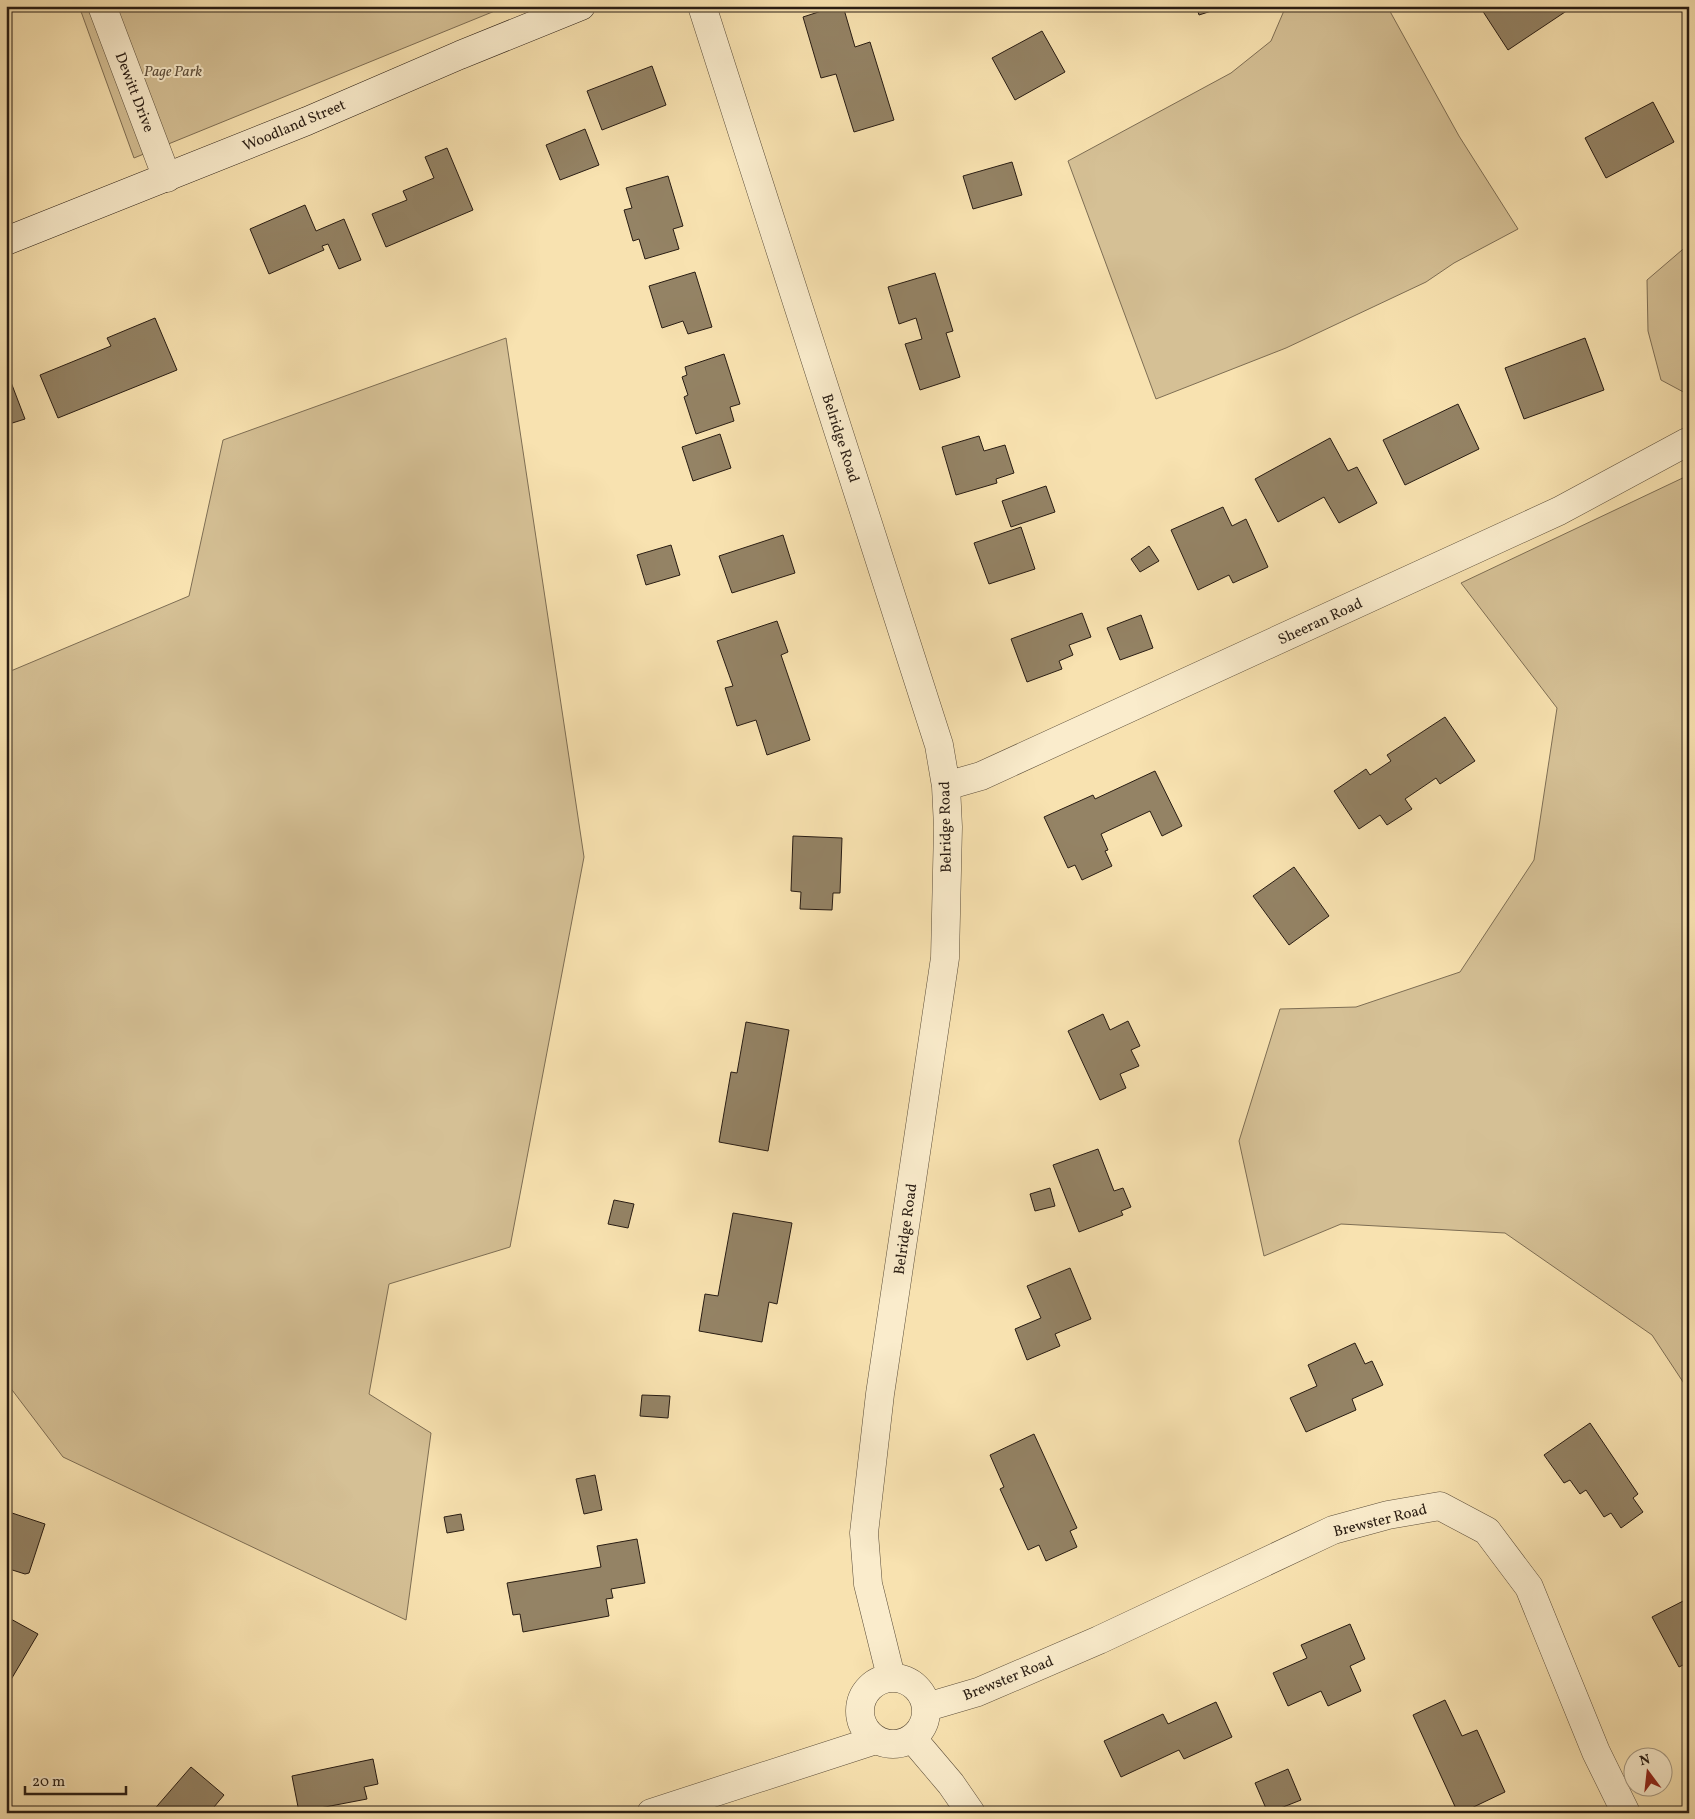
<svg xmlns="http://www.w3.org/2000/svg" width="1695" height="1819" viewBox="0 0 1695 1819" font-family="Vollkorn,serif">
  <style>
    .green { fill: #d5c095; stroke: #7e6e54 }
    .building { fill: #948365; stroke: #281c13 }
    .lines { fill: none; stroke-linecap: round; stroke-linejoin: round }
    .street-casing { stroke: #5c4e3a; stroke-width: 29 }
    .secondary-casing { stroke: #281c13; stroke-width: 29 }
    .street { stroke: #faeccc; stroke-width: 28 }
    .secondary { stroke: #faeccc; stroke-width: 28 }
    .labels { text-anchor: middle; stroke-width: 4; stroke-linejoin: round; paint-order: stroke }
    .park-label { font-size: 15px; font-style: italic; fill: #5c4d3a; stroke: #faeccc }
    .street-label { font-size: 15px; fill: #281c13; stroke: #faeccc }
  </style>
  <rect width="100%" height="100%" fill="#f8e2b0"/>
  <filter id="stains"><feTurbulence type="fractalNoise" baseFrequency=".004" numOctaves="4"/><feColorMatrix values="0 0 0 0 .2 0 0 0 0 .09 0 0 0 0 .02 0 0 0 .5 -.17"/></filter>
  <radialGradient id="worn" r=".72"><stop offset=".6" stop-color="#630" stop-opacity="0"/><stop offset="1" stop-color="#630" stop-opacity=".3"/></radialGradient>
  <path class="green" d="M79,6H507L134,158Z
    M1286,6H1387L1459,136L1518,229L1454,263L1426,282L1286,348L1156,399L1068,161L1231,73L1271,41Z
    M1689,244V395L1661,380L1648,331L1647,280Z
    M506,338L584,857L510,1247L389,1284L369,1394L431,1433L406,1620L63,1457L6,1382V673L189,596L223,440Z
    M1689,475V1391L1652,1335L1505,1233L1341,1224L1264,1256L1239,1141L1280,1009L1356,1007L1460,972L1534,860L1557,708L1461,583Z"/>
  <path class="building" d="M837,6H843L855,47L870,42L894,120L854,132L836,74L821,78L803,17Z
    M1196,6H1227L1199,15Z
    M1487,6H1570L1571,8L1508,50L1482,10Z
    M1042,31L1065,72L1015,100L992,58Z
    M652,66L666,105L602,130L587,91Z
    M1653,102L1674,142L1606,178L1585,138Z
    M585,129L599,165L560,180L546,145Z
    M447,148L473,210L386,247L372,214L407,200L403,191L434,178L425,157Z
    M1012,162L1022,195L973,209L963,176Z
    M668,176L683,226L673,229L679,249L645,259L639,239L633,241L624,210L632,208L626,188Z
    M305,205L316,231L344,219L361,260L339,269L328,244L322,246L324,250L269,274L250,229Z
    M695,272L712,327L688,334L683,321L662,328L649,286Z
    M935,273L953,331L946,333L960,377L920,390L905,344L922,339L916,318L899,324L888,287Z
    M155,318L177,370L58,418L40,375L111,346L107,338Z
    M1585,338L1604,390L1524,419L1505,368Z
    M724,354L740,404L730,407L734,421L696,434L684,397L688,395L682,377L687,375L685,367Z
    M9,377L25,419L6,425V378Z
    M1458,404L1479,449L1405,485L1383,440Z
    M720,434L731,468L693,481L682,447Z
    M979,436L984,451L1005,445L1014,473L996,479L997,483L956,495L942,447Z
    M1330,438L1348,471L1357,467L1377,503L1339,523L1324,497L1278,522L1255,479Z
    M1046,486L1055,512L1011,527L1002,501Z
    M1223,507L1232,526L1246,519L1268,567L1233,583L1229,575L1198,590L1171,530Z
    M1021,527L1035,569L989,584L974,543Z
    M783,535L795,573L732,593L719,556Z
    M671,545L680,575L646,585L637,555Z
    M1149,546L1159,561L1140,572L1131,559Z
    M1082,613L1091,637L1069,645L1073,655L1059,661L1062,669L1027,682L1011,639Z
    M1141,615L1153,648L1120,660L1107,628Z
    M777,621L788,652L781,655L810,740L767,755L756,720L737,726L725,688L733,686L717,641Z
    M1445,717L1475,761L1440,784L1436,778L1405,799L1412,809L1387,825L1380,815L1359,829L1334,791L1366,769L1370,775L1391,761L1387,755Z
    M1155,771L1182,826L1162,836L1150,811L1101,834L1108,850L1105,851L1112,866L1082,880L1075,865L1068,868L1044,817L1093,795L1095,799Z
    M793,836L842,838L840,893H833L832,910L800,909L801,892L791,891Z
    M1294,867L1329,916L1289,945L1253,896Z
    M1103,1014L1110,1030L1128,1021L1140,1046L1131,1050L1139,1066L1120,1074L1126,1088L1100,1100L1068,1031Z
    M746,1022L789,1030L768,1151L719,1142L731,1072L737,1073Z
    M1098,1149L1114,1191L1123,1188L1131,1207L1121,1211L1123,1215L1079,1232L1053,1165Z
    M1050,1188L1055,1206L1035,1211L1030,1194Z
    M614,1200L634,1204L628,1228L608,1224Z
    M733,1213L792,1223L777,1304L769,1302L762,1342L699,1331L705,1294L718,1296Z
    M1070,1268L1091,1319L1055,1334L1060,1346L1027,1360L1015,1329L1041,1318L1027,1286Z
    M1355,1343L1365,1364L1372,1361L1383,1385L1352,1399L1356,1410L1306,1432L1290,1398L1317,1386L1308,1365Z
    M642,1395L670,1396L668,1418L640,1416Z
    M1590,1423L1638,1494L1633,1498L1643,1512L1621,1528L1611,1513L1604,1517L1586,1490L1580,1494L1570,1480L1564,1483L1544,1455Z
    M1034,1434L1077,1528L1070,1531L1077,1547L1046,1561L1039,1545L1028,1550L1000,1489L1004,1487L990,1455Z
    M595,1475L602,1510L584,1514L576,1479Z
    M6,1511L45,1524L29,1573L25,1574L6,1568Z
    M461,1514L464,1530L447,1533L444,1517Z
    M637,1539L645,1583L611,1589L613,1598L606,1599L609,1616L523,1632L520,1614L513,1615L507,1583L601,1567L597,1546Z
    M1689,1598V1662L1679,1667L1652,1617Z
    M9,1618L38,1634L6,1688V1624Z
    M1350,1624L1365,1659L1350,1666L1361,1691L1328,1706L1321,1691L1288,1706L1273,1673L1307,1658L1301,1645Z
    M1445,1700L1462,1736L1477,1730L1505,1792L1461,1813H1458L1413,1715Z
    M1216,1702L1232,1737L1184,1759L1179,1750L1121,1777L1104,1741L1163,1714L1168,1724Z
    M373,1759L378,1784L364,1787L367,1799L299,1812L292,1776Z
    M191,1767L224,1795L209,1813H151Z
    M1288,1769L1301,1800L1268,1813L1255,1783Z"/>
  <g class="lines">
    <g class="street-casing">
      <path id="street" d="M102,6L167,178
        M702,6L939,745L946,786L948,827L945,958L880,1394L864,1533L868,1584L891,1677
        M946,786L981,776L1559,511L1687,442
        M860 1711a33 33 0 1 1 66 0a33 33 0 1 1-66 0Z
        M927,1707L978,1692L1099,1640L1333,1530L1388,1515L1440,1506L1487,1531L1529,1587L1596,1752L1626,1813
        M912,1738L951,1784L971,1813
        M651,1813L876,1740"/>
    </g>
    <g class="secondary-casing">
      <path id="secondary" d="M6,241L307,121L460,55L581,6"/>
    </g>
    <use href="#street" class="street"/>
    <use href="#secondary" class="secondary"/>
  </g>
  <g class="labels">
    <g class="park-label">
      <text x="173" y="76">Page Park</text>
    </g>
    <g class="street-label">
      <text transform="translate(135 92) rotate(69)" y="5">Dewitt Drive</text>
      <text transform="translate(294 125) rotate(-23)" y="5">Woodland Street</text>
      <text transform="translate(841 438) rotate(72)" y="5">Belridge Road</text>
      <text transform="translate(1320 621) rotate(-25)" y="5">Sheeran Road</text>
      <text transform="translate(945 827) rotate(-91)" y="5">Belridge Road</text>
      <text transform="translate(905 1229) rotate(-82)" y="5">Belridge Road</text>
      <text transform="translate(1380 1520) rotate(-14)" y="5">Brewster Road</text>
      <text transform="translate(1008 1678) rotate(-22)" y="5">Brewster Road</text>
    </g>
  </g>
  <rect width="1695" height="1819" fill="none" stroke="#f8e2b0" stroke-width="25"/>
  <rect x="8" y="8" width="1680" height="1804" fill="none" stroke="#281c13" stroke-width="2.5"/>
  <rect x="12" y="12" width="1670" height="1794" fill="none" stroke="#281c13"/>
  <g transform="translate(1648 1772) rotate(345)"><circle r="24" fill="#faeccc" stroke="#a69982"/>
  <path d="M0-4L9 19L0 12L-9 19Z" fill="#8f2418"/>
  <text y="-8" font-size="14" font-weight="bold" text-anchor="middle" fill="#281c13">N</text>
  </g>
  <path d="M25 1786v8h101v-8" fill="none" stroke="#281c13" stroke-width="2.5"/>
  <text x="32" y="1786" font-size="15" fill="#281c13" stroke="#faeccc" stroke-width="4" paint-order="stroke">20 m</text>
  <rect width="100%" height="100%" filter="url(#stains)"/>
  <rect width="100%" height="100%" fill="url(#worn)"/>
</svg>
